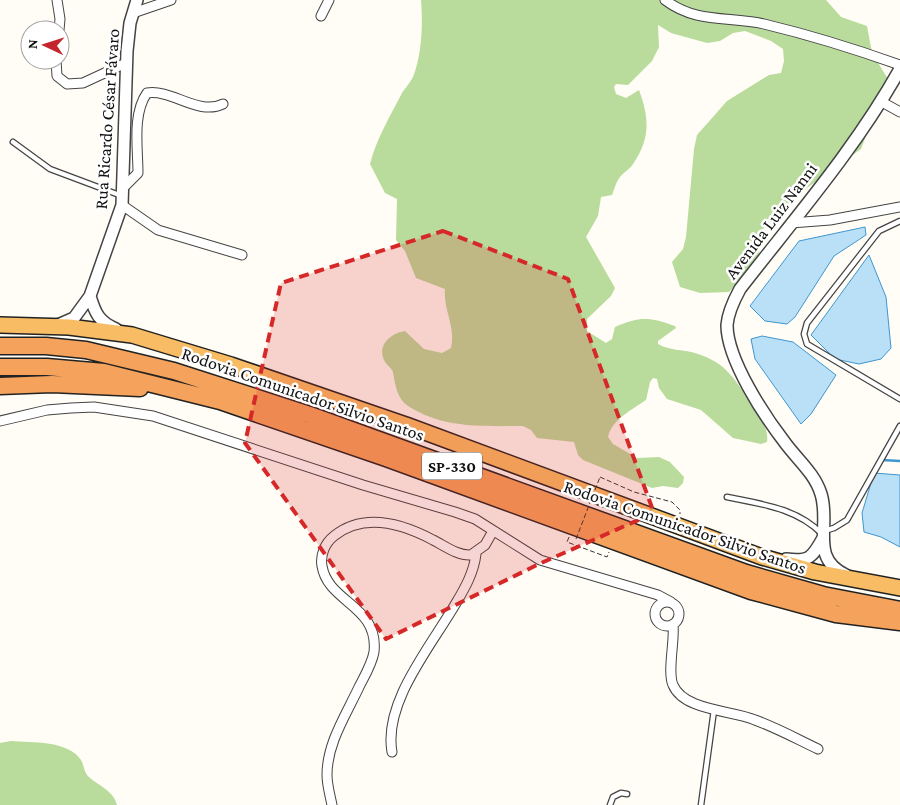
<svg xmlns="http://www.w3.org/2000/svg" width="900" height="805" viewBox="0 0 900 805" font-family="'Crimson Pro',serif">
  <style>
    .forest { fill: #b9dc9c }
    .water { fill: #b9e0f7; stroke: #3f96cf }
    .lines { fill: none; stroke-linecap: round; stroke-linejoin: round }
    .stream { stroke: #3f96cf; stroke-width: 2.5 }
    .service-casing { stroke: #444; stroke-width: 7 }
    .minor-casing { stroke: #444; stroke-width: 11 }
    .tertiary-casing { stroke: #444; stroke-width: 14 }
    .trunk-casing { stroke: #222; stroke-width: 18 }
    .motorway-casing { stroke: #222; stroke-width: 19 }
    .path { stroke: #333; stroke-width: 1; stroke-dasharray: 5 2.5; stroke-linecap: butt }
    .service { stroke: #fff; stroke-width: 4.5 }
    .minor { stroke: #fff; stroke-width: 9 }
    .tertiary { stroke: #fff; stroke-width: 11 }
    .trunk { stroke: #f7bc64; stroke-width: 15 }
    .motorway { stroke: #f5a25d; stroke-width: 16 }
    .path-bridge { stroke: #333; stroke-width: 1; stroke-dasharray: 5 2.5; stroke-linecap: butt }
    .marked { fill: #d62828; fill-opacity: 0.2; stroke: #d62828; stroke-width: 4; stroke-dasharray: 10 6; stroke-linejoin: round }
    .labels { text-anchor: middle; stroke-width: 5; stroke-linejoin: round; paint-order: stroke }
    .shield { fill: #fff; stroke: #585858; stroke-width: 1 }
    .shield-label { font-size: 16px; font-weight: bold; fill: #111 }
    .street-label { font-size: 18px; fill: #111; stroke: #fff }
  </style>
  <rect width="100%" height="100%" fill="#fffdf5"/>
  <path class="forest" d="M421,0H660L673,9L672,0H826L841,17L867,26L872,53L888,79L861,149L807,188L761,231L757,238C767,260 744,276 729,292L700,293L680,287L672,262L683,249L686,237L694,149L697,135L727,101L769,75L781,73L784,61L783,49L771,41L745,31L733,33L720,41L707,43L671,33L658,25L659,47L652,61L628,85L616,84L614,87L616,94L626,98L639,90C649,117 651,138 633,164C630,169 624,172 620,177C616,182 614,190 612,195L601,197L598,216L586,237L615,288L611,296L587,319V331L606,343L612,339L615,327C640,316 650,317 675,326L676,328L658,341V344C670,351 682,349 695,353C728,363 735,380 753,407C760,417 769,429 767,442L761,444L733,438L701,410L667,399L659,388L657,379L653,378L650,382L646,400C632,410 612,419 608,437L613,444L637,458L659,457L670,462L684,477L683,483L678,488L663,486L652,488L583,460L578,455L574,442L537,438L531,430L523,426C483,426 444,429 408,406C397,399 395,384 393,372C391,367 386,365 384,360C377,345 391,333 405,331L424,349L442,353L451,348C456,326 443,310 445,289L416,278L405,251L396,240L397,199L385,193L370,164C376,140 390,116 402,93C405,88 410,83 413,77C422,54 423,24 421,0Z
    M11,741C32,743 68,740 81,760C84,765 84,771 87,775C97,786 113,789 117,805H0V743Z"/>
  <path class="water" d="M865,227L866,235L834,256L795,317L787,324L765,321L750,306L799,241Z
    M869,255L886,297L891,348L881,359L859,364L835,359L811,335Z
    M762,336L793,342L836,375L811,414L801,424L755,359L751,339Z
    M874,473L900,475V547L881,537L864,532L862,513Z"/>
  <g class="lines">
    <path class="stream" d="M882,460L900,461"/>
    <g class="service-casing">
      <path id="service" d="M13,142L50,169L122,196
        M900,221L879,231L807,323L804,334L807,344L900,399
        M727,497C761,504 797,508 822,534
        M824,531L834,528L847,520L900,426
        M610,805L613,797L621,793L627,794
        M701,805L714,710"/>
    </g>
    <g class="minor-casing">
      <path id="minor" d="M57,0L60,19L59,30
        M665,0C697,24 728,16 764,24C810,35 855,49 900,65
        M133,13L171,0
        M321,16L329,0
        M56,60L57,76L67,84L83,83L126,63
        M882,102L900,112
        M124,187L138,173C138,149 132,114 147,93C172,89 198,116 223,104
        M122,205L158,230L242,255
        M791,223L830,220L900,207
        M0,421L47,410L71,408L94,407L153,416L363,485L455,512L475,519L540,560L658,595L671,602
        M655 614a12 12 0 1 1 24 0a12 12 0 1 1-24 0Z
        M673,624C675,641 667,672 673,685C684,711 732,710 755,720C777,728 797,739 818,749
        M392,752C383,702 432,645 456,603C465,588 474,572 476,554
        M332,805C330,795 327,785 327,775C327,743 346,715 359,687C364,677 372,664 374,652C379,605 328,603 322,566C320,555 325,543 334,536C364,512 403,524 433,540C445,546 458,556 471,555L485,545L493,531"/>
    </g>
    <g class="tertiary-casing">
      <path id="tertiary" d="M90,296C95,313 99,322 116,329
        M58,325L74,318L90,296L122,205L127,51L130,23L137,0
        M786,559C809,562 812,558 823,538
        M846,575C809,558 831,525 821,494C815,474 798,460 786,444C765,417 727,360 727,325C728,313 734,300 740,289C795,218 856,148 900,69"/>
    </g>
    <g class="trunk-casing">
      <path id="trunk" d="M0,325L69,327L132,335L231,365L406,425L762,557L815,572L900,588"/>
    </g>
    <g class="motorway-casing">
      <path id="motorway" d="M0,346H46L86,350L174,371L310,415L746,573L823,595L900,610
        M0,367H47L104,372L220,401L386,458L751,591L836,614L900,622
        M0,386L52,384L140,388"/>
    </g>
    <path class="path" d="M600,477L634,492L672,502L680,510V514
      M569,537L567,542L607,557L609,552"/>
    <use href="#service" class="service"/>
    <use href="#minor" class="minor"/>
    <use href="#tertiary" class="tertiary"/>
    <use href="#trunk" class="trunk"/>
    <use href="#motorway" class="motorway"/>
    <path class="path-bridge" d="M576,539L600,477"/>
  </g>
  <path class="marked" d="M443,231L568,279L654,513L539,564L386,639L245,443L281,283Z"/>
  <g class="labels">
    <rect class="shield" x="422" y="452.5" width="60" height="27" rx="4"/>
    <g class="shield-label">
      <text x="452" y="472">SP-330</text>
    </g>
    <g class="street-label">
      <text transform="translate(107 119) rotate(-86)" y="6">Rua Ricardo César Fávaro</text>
      <text transform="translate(771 221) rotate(-53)" y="6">Avenida Luiz Nanni</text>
      <text transform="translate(303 394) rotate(19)" y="6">Rodovia Comunicador Silvio Santos</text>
      <text transform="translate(685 527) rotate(19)" y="6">Rodovia Comunicador Silvio Santos</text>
    </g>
  </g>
  <g transform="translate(45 45) rotate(274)"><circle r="24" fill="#ffffff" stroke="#a0a0a0"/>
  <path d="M0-4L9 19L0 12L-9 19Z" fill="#c4262e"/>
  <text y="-8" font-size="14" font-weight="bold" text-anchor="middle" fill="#111111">N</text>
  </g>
</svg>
